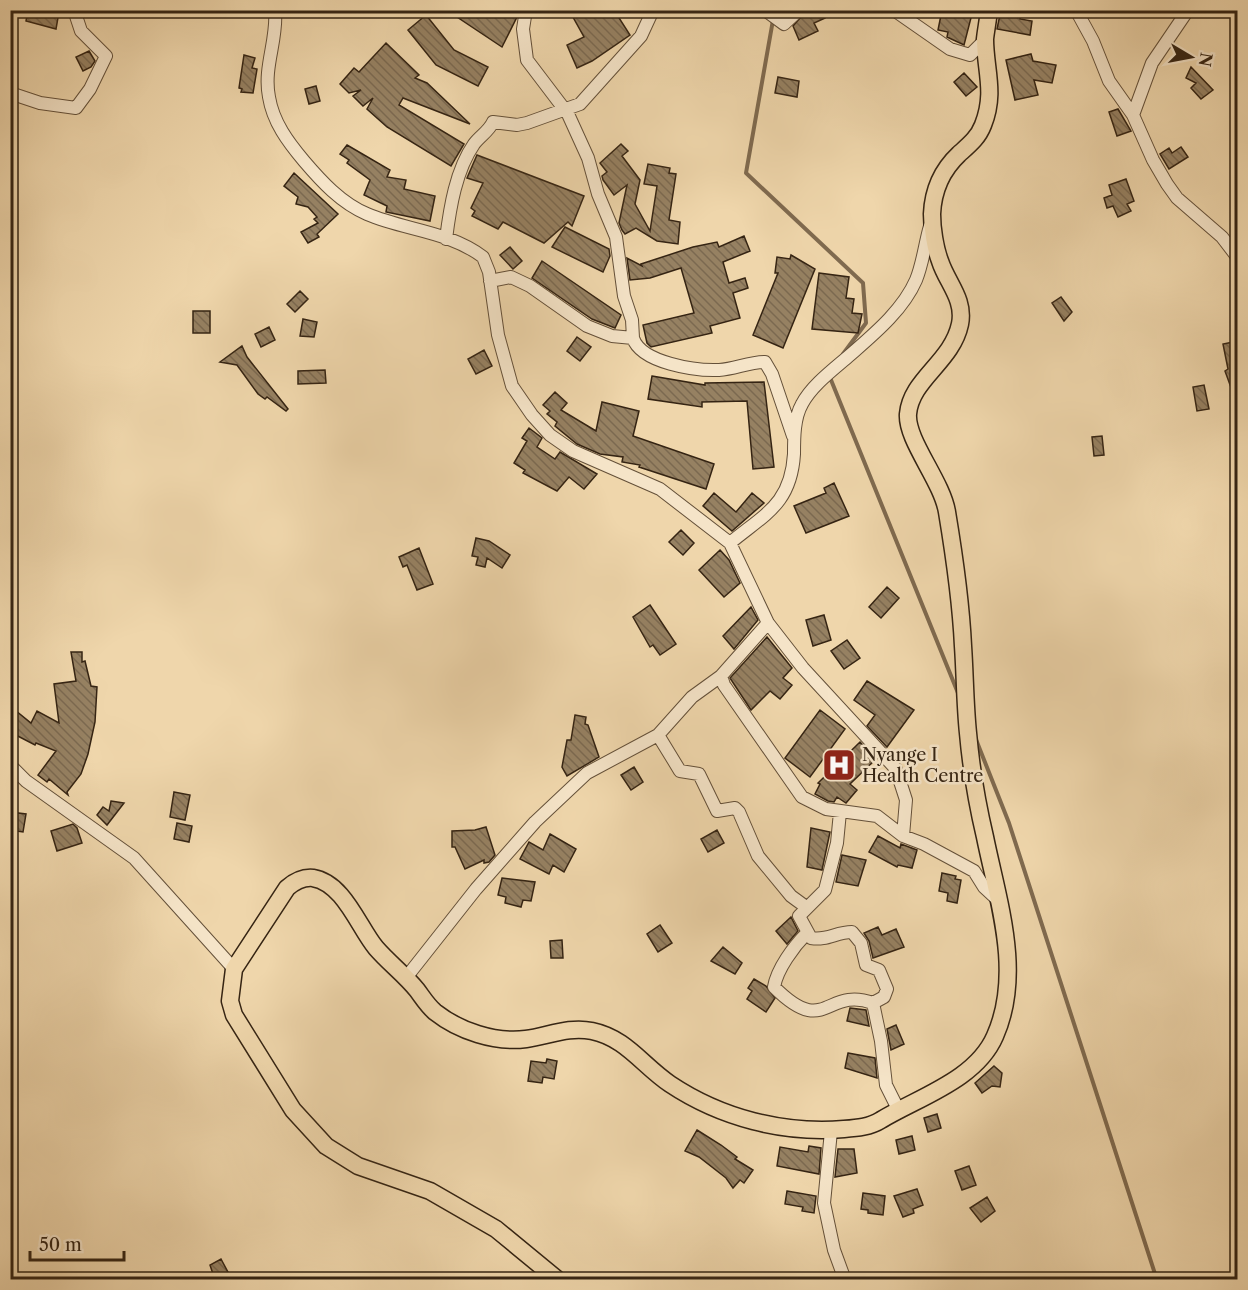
<svg xmlns="http://www.w3.org/2000/svg" width="1248" height="1290" viewBox="0 0 1248 1290" font-family="'Libre Caslon Text',serif">
  <style>
    .lines { fill: none; stroke-linecap: round; stroke-linejoin: round }
    .stream { stroke: #7f6a4f; stroke-width: 4 }
    .building { fill: url(#building-back-hatch); stroke: #352413; stroke-width: 1.5 }
    .minor-casing { stroke: #645039; stroke-width: 14 }
    .major-casing { stroke: #352413; stroke-width: 19 }
    .minor { stroke: #f5e4c8; stroke-width: 12 }
    .major { stroke: #efd6ab; stroke-width: 16 }
    .labels { text-anchor: middle; stroke-width: 5; stroke-linejoin: round; paint-order: stroke }
    .poi-label { font-size: 18px; fill: #352413; stroke: #f5e4c8; text-anchor: start }
  </style>
  <defs>
    <pattern id="building-back-hatch" width="6" height="6" patternUnits="userSpaceOnUse" patternTransform="scale(1.5)"><rect width="6" height="6" fill="#968162"/><path d="M-1 5l2 2M0 0l6 6M5-1l2 2" fill="none" stroke="#7b6950"/></pattern>
  </defs>
  <rect width="100%" height="100%" fill="#efd6ab"/>
  <filter id="stains"><feTurbulence type="fractalNoise" baseFrequency=".00333" numOctaves="4"/><feColorMatrix values="0 0 0 0 .2 0 0 0 0 .09 0 0 0 0 .02 0 0 0 .5 -.17"/></filter>
  <radialGradient id="worn" r=".72"><stop offset=".6" stop-color="#630" stop-opacity="0"/><stop offset="1" stop-color="#630" stop-opacity=".3"/></radialGradient>
  <g class="lines">
    <path class="stream" d="M773,20L746,173L863,283L866,323L843,354
      M829,375L958,693
      M975,737L1009,823L1157,1280"/>
  </g>
  <path class="building" d="M28,10L59,12L56,29L26,21Z
    M460,10H495L503,15L506,11L517,17L502,47L457,17Z
    M569,10H614L630,35L592,61L577,68L567,45L584,37Z
    M807,10H822L825,18L814,23L818,31L799,40L793,26Z
    M942,10H973L964,45L947,37L948,32L938,30Z
    M1001,10H1021L1020,19L1032,21L1030,35L997,29Z
    M426,15L454,50L488,67L478,86L436,65L408,30Z
    M386,43L419,75L415,78L427,83L470,124L403,98L399,105L464,144L451,166L387,127L367,109L373,98L363,106L353,96L361,90L349,93L340,84L354,68L359,72Z
    M89,51L95,61L91,67L83,71L76,57Z
    M1031,54L1033,61L1056,65L1052,83L1034,80L1038,95L1015,100L1006,60Z
    M244,55L255,58L252,68L257,69L253,93L241,92L242,89L239,88Z
    M1191,67L1213,90L1201,99L1191,88L1196,83L1186,78Z
    M964,73L977,87L966,96L954,82Z
    M778,77L799,81L797,97L775,93Z
    M316,86L320,101L309,104L305,89Z
    M1118,109L1131,131L1117,136L1109,112Z
    M621,144L628,151L622,156L640,180L635,204L650,231L657,186L644,184L648,164L670,168L669,173L676,174L669,220L680,222L678,244L657,241L636,228L625,234L622,230L619,223L627,185L614,195L603,180L602,176L607,172L600,163Z
    M347,145L390,170L387,177L406,180L404,189L435,196L430,221L386,212L387,206L364,195L370,180L347,163L349,160L340,154Z
    M1181,147L1188,157L1169,169L1160,154L1169,148L1172,153Z
    M477,155L584,196L572,226L568,222L544,243L503,222L498,229L472,216L475,211L471,208L483,183L467,178Z
    M294,173L338,214L317,234L319,237L308,243L301,232L318,223L314,219L317,217L308,207L296,204L298,197L284,186Z
    M1126,179L1134,201L1127,204L1131,211L1118,217L1113,206L1107,208L1104,198L1112,195L1109,185Z
    M565,227L609,249L610,256L603,272L552,247Z
    M744,236L750,251L723,262L729,283L745,278L748,288L733,293L740,318L710,326L712,333L651,347L647,343L643,325L694,313L681,268L650,278L630,280L627,258L642,266L641,264L693,247L717,242L719,247Z
    M510,247L522,261L513,269L500,255Z
    M791,255L815,269L783,348L753,335L778,273H775L777,257L790,259Z
    M542,261L621,315L615,328L592,319L532,278Z
    M819,273L849,277L846,298L854,299L852,313L862,314L858,333L812,329Z
    M300,291L308,299L295,312L287,304Z
    M1061,297L1072,312L1064,321L1052,303Z
    M193,311H210V333H193Z
    M303,319L317,322L314,337L300,336Z
    M269,327L275,340L261,347L255,334Z
    M577,337L591,347L580,361L567,351Z
    M1238,341V393H1233L1225,371L1228,369L1223,344Z
    M242,346L247,357L288,409L286,411L267,397L265,399L258,394L237,365L220,362Z
    M484,350L492,366L476,374L468,359Z
    M325,370L326,383L298,384V371Z
    M652,376L705,385V383L764,382L774,467L753,469L747,401L702,402V407L648,399Z
    M1204,385L1209,409L1197,411L1193,387Z
    M555,392L567,403L561,410L596,431L602,402L639,411L633,436L714,464L706,489L639,467L640,465L622,462L623,457L600,454L577,444L555,426L557,422L547,414L550,411L543,405Z
    M529,428L542,438L537,447L555,459L560,452L597,474L584,489L569,477L557,491L523,473L525,470L514,463L527,441L522,438Z
    M1102,436L1104,455L1094,456L1092,437Z
    M834,483L849,516L806,533L794,506L826,493L824,488Z
    M714,493L736,512L752,493L764,503L732,531L703,506Z
    M681,530L694,543L683,555L669,542Z
    M476,538L489,541L510,555L502,568L487,558L485,567L476,565L478,557L472,556Z
    M419,548L433,584L417,590L407,565L403,567L399,557Z
    M720,550L729,560L740,583L724,597L699,570Z
    M887,587L899,598L881,618L869,607Z
    M650,605L676,644L660,655L653,645L650,647L633,617Z
    M751,607L758,620L734,649L723,636Z
    M824,615L831,640L813,646L806,620Z
    M767,637L792,668L783,678L792,685L780,699L770,691L751,710L730,678Z
    M847,640L860,658L844,669L831,651Z
    M71,652H82V662L85,661L91,686L97,687L95,722L88,754L81,774L67,792L68,795L49,779L47,782L38,775L56,751L36,743L35,745L10,732V706L31,723L37,711L59,723L54,684L76,681Z
    M867,681L914,710L887,747L867,726L875,715L854,700Z
    M820,710L845,729L810,777L785,758Z
    M575,715L586,717L585,724L588,725L599,757L567,776L562,767L567,740H571Z
    M860,742L876,759L850,784L857,790L846,803L837,797L834,802L828,801L815,794L820,784L818,783Z
    M634,767L643,782L631,790L621,775Z
    M174,792L190,795L185,820L170,817Z
    M111,801L124,803L107,825L97,815L103,807L109,811Z
    M10,812L26,814L23,832L10,830Z
    M177,823L192,826L189,842L174,839Z
    M73,824L77,828L82,843L57,851L51,831Z
    M486,827L495,855L489,862L484,863V860L465,869L455,847H452V831L475,830Z
    M811,828L830,832L822,870L807,867Z
    M717,830L724,843L708,852L701,839Z
    M550,834L576,849L564,872L553,865L549,874L520,859L529,842L543,850Z
    M878,836L900,848L901,844L917,850L912,868L898,865L897,867L869,852Z
    M842,855L866,860L858,886L836,882Z
    M942,873L956,876L955,879L961,880L957,903L947,901L948,893L939,891Z
    M502,878L535,882L531,901L523,900L521,907L505,903L506,897L498,895Z
    M791,917L798,931L787,944L776,931Z
    M660,925L672,943L658,952L647,934Z
    M878,927L882,935L896,929L904,947L873,958L869,941L864,933Z
    M562,940L563,958H551L550,941Z
    M723,947L742,963L735,974L711,961Z
    M754,979L766,986L775,998L766,1012L747,999L752,991L748,988Z
    M850,1008L866,1010L869,1026L847,1021Z
    M896,1025L904,1044L891,1050L887,1029Z
    M848,1053L875,1058L877,1078L845,1068Z
    M547,1059L557,1061L554,1079L543,1077L542,1083L528,1081L531,1061L546,1063Z
    M994,1066L1002,1073L1000,1087L992,1086L982,1093L975,1083Z
    M937,1114L941,1128L928,1132L924,1118Z
    M697,1130L721,1145L737,1157L735,1159L753,1170L744,1183L740,1180L733,1188L726,1178L699,1157L685,1151Z
    M912,1136L915,1150L899,1154L896,1140Z
    M809,1146L821,1148L819,1174L777,1166L780,1147L808,1152Z
    M838,1149H854L857,1173L835,1177Z
    M969,1166L976,1185L962,1190L955,1171Z
    M917,1189L923,1205L913,1209L914,1213L903,1217L894,1196Z
    M787,1191L816,1196L814,1213L802,1211L803,1207L785,1204Z
    M863,1193L885,1196L883,1215L868,1213V1210L861,1209Z
    M987,1197L995,1211L981,1222L970,1208Z
    M221,1259L229,1274L215,1280L210,1265Z"/>
  <g class="lines">
    <g class="minor-casing">
      <path id="minor" d="M275,10C278,39 263,67 269,97C273,122 288,142 304,161C321,181 341,203 367,214C404,230 449,231 483,257L489,272L498,335L512,386L532,415L550,435L573,451L660,489L730,543C765,514 791,504 794,454C794,438 794,418 802,404C812,385 834,369 850,355C874,334 903,310 916,280C923,263 925,243 930,226
        M526,10L523,29L527,60L568,114L588,158L598,194L616,237L624,296L632,320L633,338
        M765,10L784,24L799,10
        M894,10L950,49L970,55L985,40
        M1076,10L1093,41L1109,81L1133,115L1153,160L1167,184L1177,198L1222,237L1238,258
        M10,93L40,103L76,108L90,89L106,56L81,31L74,10
        M1133,115L1152,63L1188,10
        M446,239C450,207 456,170 474,144C480,136 489,131 493,122L517,125L527,123L580,104L641,36L653,10
        M490,281L511,277L530,286L587,326L612,336L633,338C641,363 696,371 719,370C735,369 749,362 765,362L772,374L793,436
        M721,676L724,685L802,797L826,809L877,816L903,836L906,800L896,769L803,668L768,623L730,543
        M658,735L680,771L699,774L717,811L735,808L739,812L758,856L791,896L806,907
        M10,765L26,781L134,858L234,969
        M840,812L837,843L825,890L799,916L811,938C827,941 836,932 852,932L861,943L866,965L879,970L887,989L884,997L873,1003L881,1041L886,1085L898,1109
        M903,836L924,844L974,871L984,887L998,900
        M807,933C794,946 777,969 774,987C826,1039 825,986 873,1003
        M405,979L476,889L535,822L587,773L658,735L692,697L721,676L768,623
        M831,1131L824,1203L834,1250L845,1280"/>
    </g>
    <g class="major-casing">
      <path id="major" d="M558,1280L496,1229L430,1191L358,1166L326,1146L293,1110L234,1015L230,1001L234,969L287,888C294,882 303,877 313,878C344,883 359,928 376,948C389,963 405,975 417,990C423,998 427,1005 435,1012C459,1031 495,1043 526,1039C548,1036 569,1026 592,1031C626,1038 642,1065 670,1084C721,1118 783,1134 844,1129C857,1128 870,1127 881,1120C919,1097 976,1080 995,1036C1023,973 998,901 985,837C977,803 971,767 968,733C965,704 965,675 963,646C961,604 954,554 947,512C942,481 906,440 908,414C911,379 952,362 960,324C965,299 947,283 940,261C935,248 932,228 932,214C933,191 942,170 959,154C969,145 978,138 983,125C996,93 985,69 985,39C986,30 988,20 989,10"/>
    </g>
    <use href="#minor" class="minor"/>
    <use href="#major" class="major"/>
  </g>
  <defs>
    <g id="hospital-square" transform="scale(1.725)"><rect x="-9" y="-9" width="18" height="18" rx="4" fill="#8f2418" stroke="#f5e4c8"/><path d="M-5-5h3v3.5h4V-5h3V5h-3V1.5h-4V5h-3Z" fill="#fff"/></g>
  </defs>
  <g fill-rule="evenodd">
    <use href="#hospital-square" x="839" y="765"/>
  </g>
  <g class="labels">
    <g class="poi-label">
      <text x="862" y="761">Nyange I<tspan x="862" dy="21">Health Centre</tspan></text>
    </g>
  </g>
  <rect width="1248" height="1290" fill="none" stroke="#efd6ab" stroke-width="36"/>
  <rect x="12" y="12" width="1224" height="1266" fill="none" stroke="#352413" stroke-width="3"/>
  <rect x="18" y="18" width="1212" height="1254" fill="none" stroke="#352413" stroke-width="1.5"/>
  <g transform="translate(1191 57) rotate(100)" stroke="#f5e4c8" stroke-width="4.5" paint-order="stroke">
  <path d="M0-4.5L10 22L0 15L-10 22Z" fill="#352413"/>
  <text y="-9" font-size="16" font-weight="bold" text-anchor="middle" fill="#352413">N</text>
  </g>
  <path d="M30 1251v9h94v-9" fill="none" stroke="#352413" stroke-width="3"/>
  <text x="39" y="1251" font-size="18" fill="#352413" stroke="#f5e4c8" stroke-width="4.5" paint-order="stroke">50 m</text>
  <rect width="100%" height="100%" filter="url(#stains)"/>
  <rect width="100%" height="100%" fill="url(#worn)"/>
</svg>
